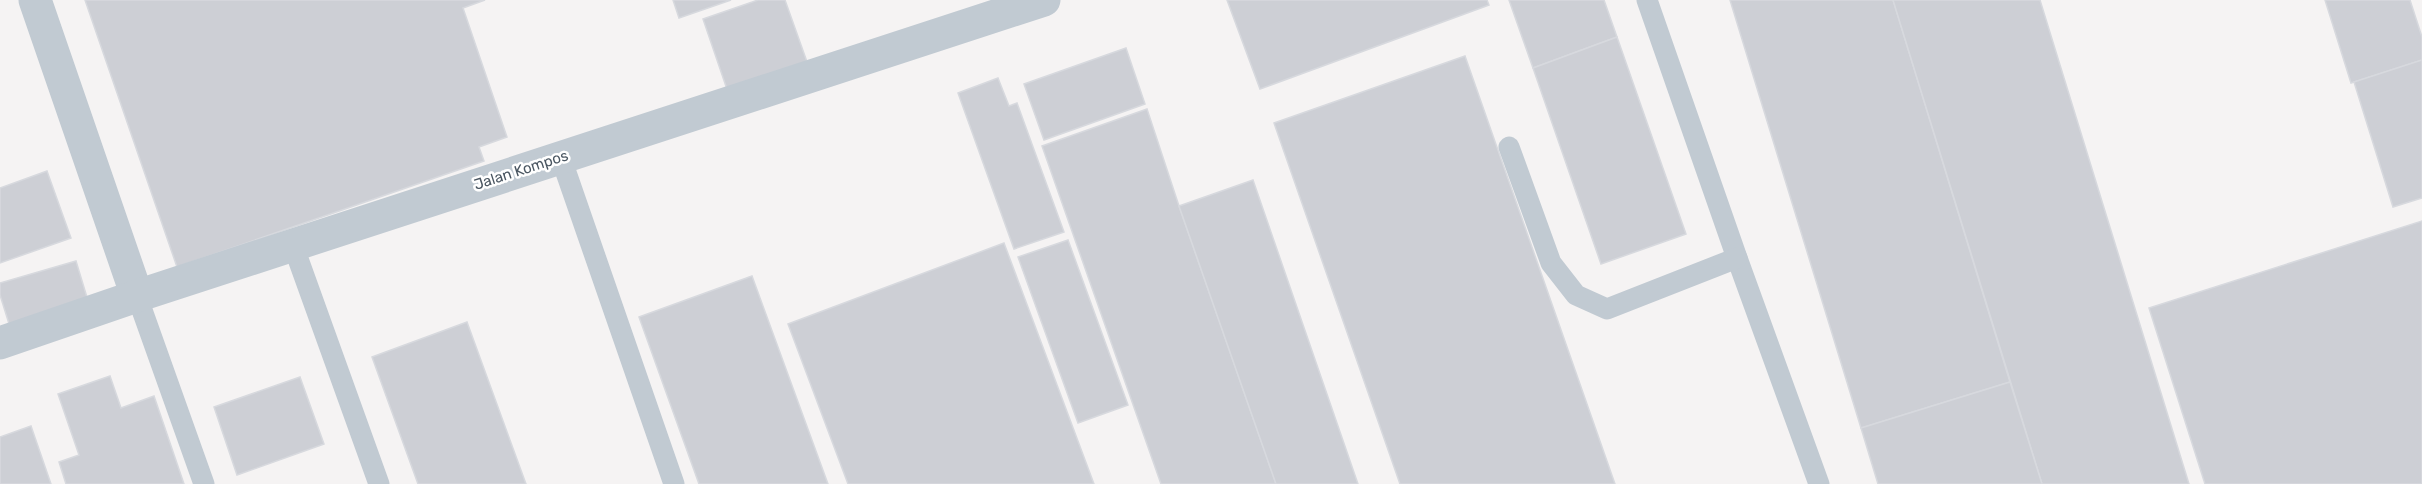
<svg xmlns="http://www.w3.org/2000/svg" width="2422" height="484" viewBox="0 0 2422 484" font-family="Rubik,sans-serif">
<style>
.building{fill:#cdcfd5;stroke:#d7d9de;stroke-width:1.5}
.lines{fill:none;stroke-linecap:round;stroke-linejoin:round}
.service{stroke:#c1cad2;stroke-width:21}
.minor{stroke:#c1cad2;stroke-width:33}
.labels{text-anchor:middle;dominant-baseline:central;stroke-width:5;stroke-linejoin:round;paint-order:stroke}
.street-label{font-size:15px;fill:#4a5661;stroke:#fff}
</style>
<rect width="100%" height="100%" fill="#f5f3f3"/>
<g class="building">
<path d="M85,0H485L463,8L507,137L479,147L484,161L177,267Z"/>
<path d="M673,0H731L679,18Z"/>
<path d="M758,0H785L811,73L731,101L703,19Z"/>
<path d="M1227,0H1487L1489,5L1260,89Z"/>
<path d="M1509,0H1604L1617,37L1533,68Z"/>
<path d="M1730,0H1893L2010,382L1861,428Z"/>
<path d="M1893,0H2040L2189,484H2042Z"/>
<path d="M2325,0H2410L2422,37V60L2351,83Z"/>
<path d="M1617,37L1686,234L1601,264L1533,68Z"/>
<path d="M1126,48L1145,104L1044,140L1024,84Z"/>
<path d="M1465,56L1615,484H1400L1274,123Z"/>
<path d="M2422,60V198L2393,207L2354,82Z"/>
<path d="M998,78L1009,106L1017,103L1064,232L1014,249L958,93Z"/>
<path d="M1147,109L1179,206L1276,484H1161L1042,146Z"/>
<path d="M47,171L71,238L0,263V188Z"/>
<path d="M1253,180L1358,484H1276L1179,206Z"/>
<path d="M2422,221V484H2205L2149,308Z"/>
<path d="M1068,240L1128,405L1078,423L1018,257Z"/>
<path d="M1004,243L1094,484H848L788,324Z"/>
<path d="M76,261L89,304L10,327L0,295V283Z"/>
<path d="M752,276L828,484H699L639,317Z"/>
<path d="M467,322L526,484H418L372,357Z"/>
<path d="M110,376L121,408L154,396L184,484H66L59,462L79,455L58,394Z"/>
<path d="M300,377L324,444L237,475L214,407Z"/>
<path d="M2010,382L2042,484H1878L1861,428Z"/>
<path d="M31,426L51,484H0V437Z"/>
</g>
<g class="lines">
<g class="service">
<path d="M1647,0L1737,258L1819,484"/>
<path d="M1509,147L1551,263L1576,295L1607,309L1737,258"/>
<path d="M561,158L674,484"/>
<path d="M293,245L379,484"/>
<path d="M137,296L204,484"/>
</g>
<g class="minor">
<path d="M35,0L137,296"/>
<path d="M0,343L137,296L1044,0"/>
</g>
</g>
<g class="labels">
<g class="street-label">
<text transform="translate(521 170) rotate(-18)">Jalan Kompos</text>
</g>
</g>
</svg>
